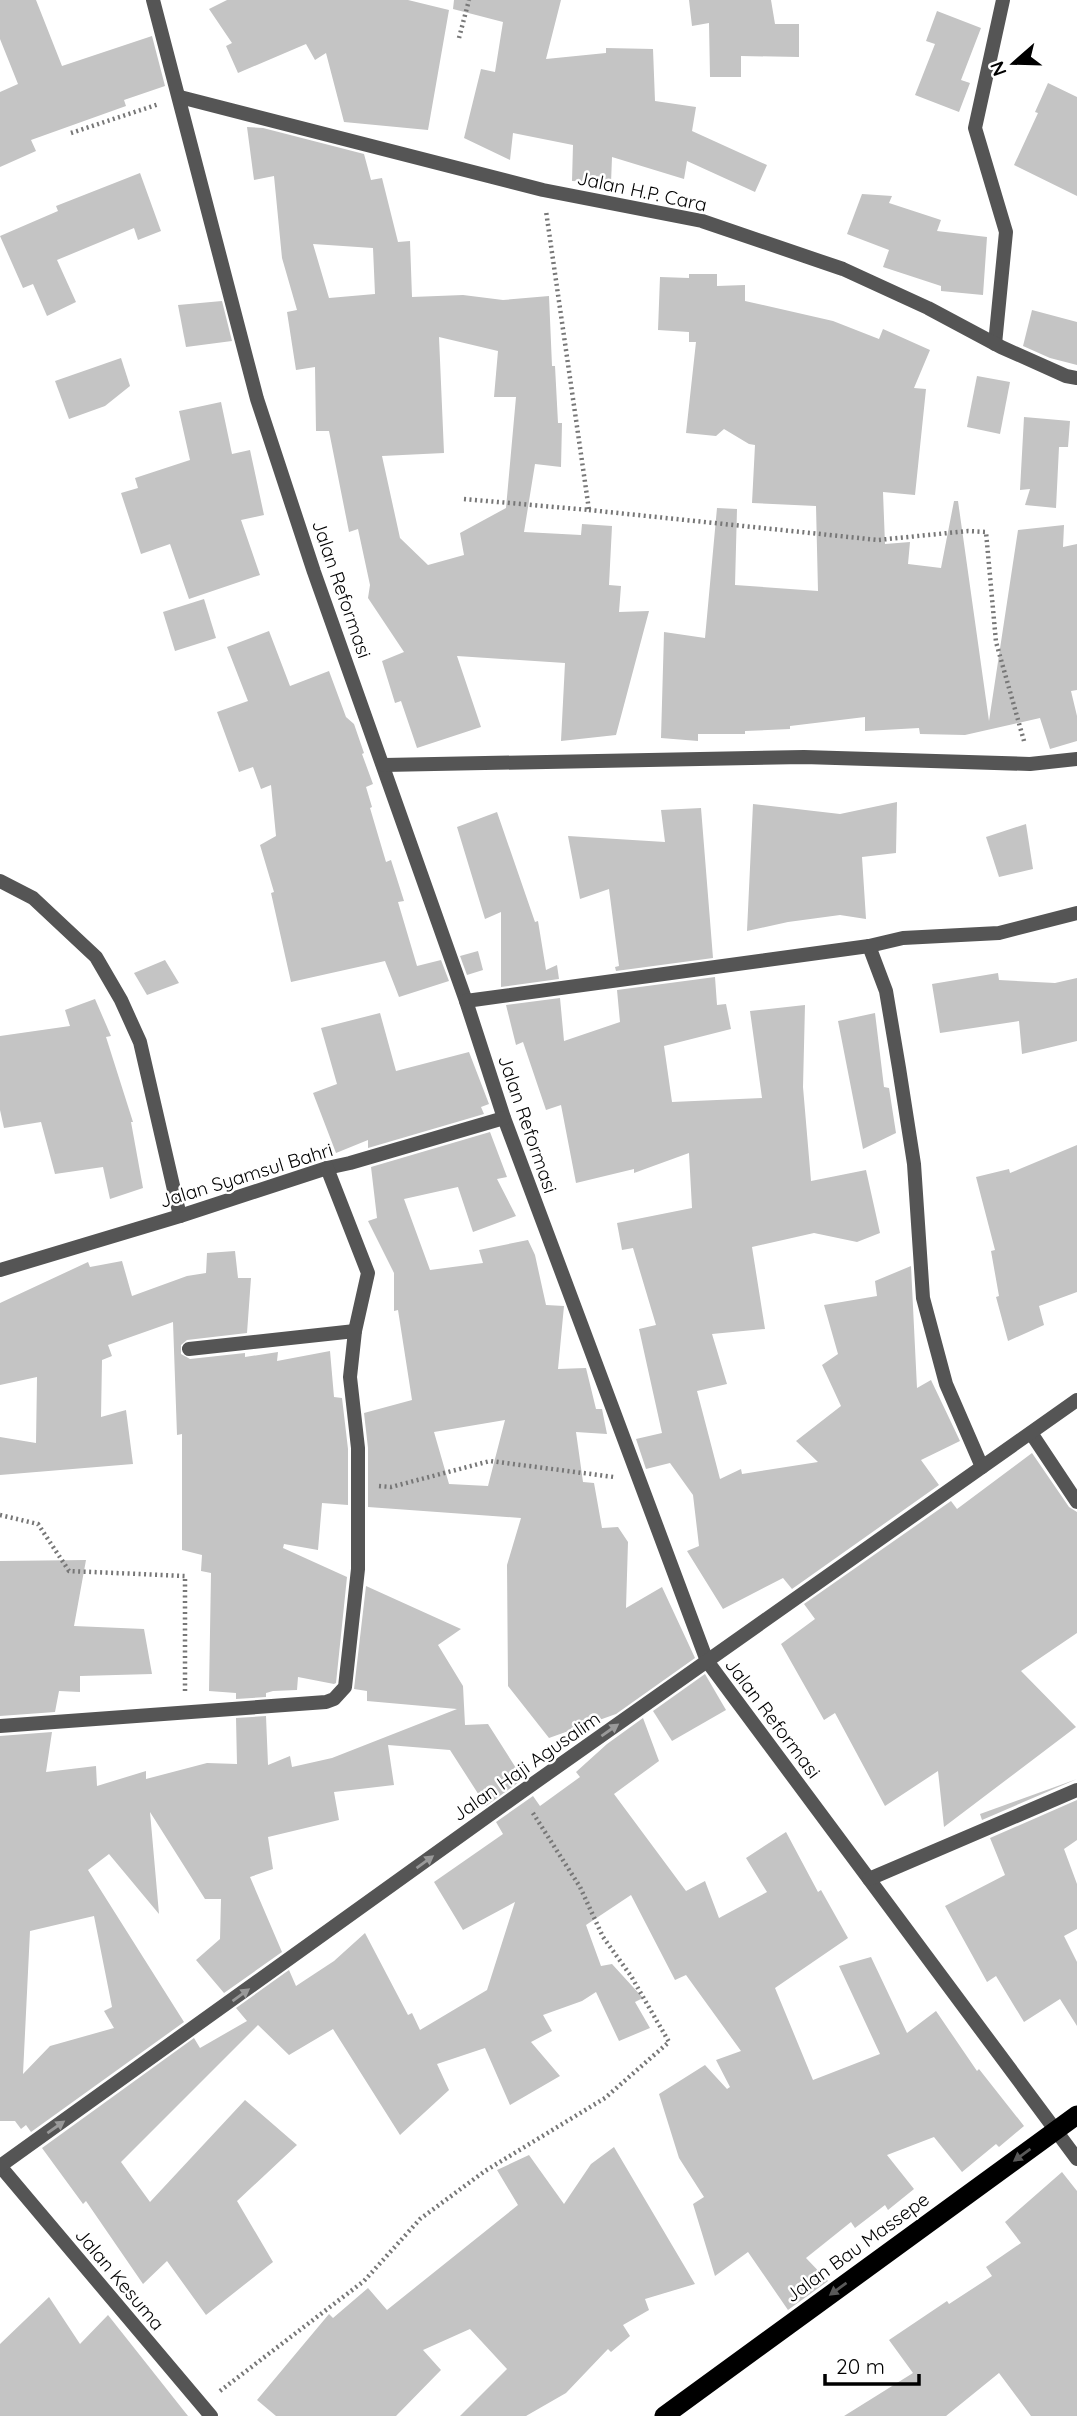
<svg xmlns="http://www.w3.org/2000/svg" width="1077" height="2416" viewBox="0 0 1077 2416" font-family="Quicksand,sans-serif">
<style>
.building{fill:#c4c4c4;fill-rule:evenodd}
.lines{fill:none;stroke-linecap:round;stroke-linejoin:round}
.path{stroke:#777;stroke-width:4.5;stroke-dasharray:2 3.5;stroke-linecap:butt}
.service{stroke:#555;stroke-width:14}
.minor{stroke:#555;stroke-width:14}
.tertiary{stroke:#555;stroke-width:14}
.trunk{stroke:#000;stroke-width:19}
.oneway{fill:#999}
.oneway2{fill:#595959}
.labels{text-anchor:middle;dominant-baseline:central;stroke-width:5;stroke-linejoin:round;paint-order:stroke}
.street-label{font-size:19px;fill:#000;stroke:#fff}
</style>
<rect width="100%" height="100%" fill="#fff"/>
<g class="building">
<path d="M0,0H36L62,66L152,36L165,86L124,100L126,106L31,140L36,151L0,167V92L18,84L0,39Z"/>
<path d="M227,0H408L449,10L428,130L344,122L326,53L315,60L306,44L238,73L226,46L232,43L209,9Z"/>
<path d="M454,0H561L546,59L606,53V48L653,49L655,101L696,107L692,131L767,165L755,192L687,161L684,179L612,157L611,183L572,181L573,145L513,133L510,160L464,138L481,69L495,72L503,22L453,9Z"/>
<path d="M689,0H771L775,24H799V57L741,56V77H710L709,23L692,26Z"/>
<path d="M937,11L981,28L961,80L970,83L959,112L915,95L935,44L926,41Z"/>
<path d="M1048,83L1077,97V196L1014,165L1038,113L1035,112Z"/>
<path d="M247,127L263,128L364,154L371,180L382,178L398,242L410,241L412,297L463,295L503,300L549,296L552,366H555L558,423H562L561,467L535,464L524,532L581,535L582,524L612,526L609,585L621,586L619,612L649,611L616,735L561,741L565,663L457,656L481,727L417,748L401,701L395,703L382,661L404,652L368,598L370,585L358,529L349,532L329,431H316L315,367L296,370L287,312L297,310L282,258L274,176L254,180ZM313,244L373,248L375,294L329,298ZM439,337L498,351L494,397H516L506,508L460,533L464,555L428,565L400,538L382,456L444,453Z"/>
<path d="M140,173L161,231L138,240L134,228L57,260L76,302L47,316L33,284L23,288L0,236L58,211L56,206Z"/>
<path d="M862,194L892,196L889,203L941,220L937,231L987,237L983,295L941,291V286L883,267L889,250L847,234Z"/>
<path d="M689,274H717V286L745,285V301L833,321L879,339L883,329L930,350L914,388L926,389L915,495L883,492L885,544L910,542L908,564L941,568L954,501H958L989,721L1018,530L1064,525L1063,547L1077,544V690L1071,691L1077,716V741L1050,749L1040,718L965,735L920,734L919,728L865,731V717L790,726V729L745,731V734H698V741L661,738L664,632L705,638L717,508L737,509L735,585L818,591L816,506L752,503L755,445L749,444L724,429L716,436L686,433L696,342H689V332L658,330L660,277L689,278Z"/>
<path d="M222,301L232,341L186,347L178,305Z"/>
<path d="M1032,310L1077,322V365L1050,358L1023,346Z"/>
<path d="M121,358L130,386L105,406L69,419L55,381Z"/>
<path d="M977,376L1010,382L1000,434L967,427Z"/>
<path d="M221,402L232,454L250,450L264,515L241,520L260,575L189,599L170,544L141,554L121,493L138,488L135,478L190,460L179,411Z"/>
<path d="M1024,417L1070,421L1068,447H1059L1056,508L1025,505L1030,489L1020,490Z"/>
<path d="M204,599L216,638L175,651L163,612Z"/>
<path d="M269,631L290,686L329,671L346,717L354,724L364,753L362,754L373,784L366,787L372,807L370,808L386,862L391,860L404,901L398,902L417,966L441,960L449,981L399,997L385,961L291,982L271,893L274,892L260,845L276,836L271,785L261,789L253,767L239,772L217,712L248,701L227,647Z"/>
<path d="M897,802L896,853L862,857L866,919L840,915L788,922L747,931L753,804L840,814Z"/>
<path d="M701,808L713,958L616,971L615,967L619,966L609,889L580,899L568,836L665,842L661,810Z"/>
<path d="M497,812L535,922L538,921L546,970L557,965L559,979L501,987V912L485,919L457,827Z"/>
<path d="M1026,824L1033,869L999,877L986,837Z"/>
<path d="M478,951L483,970L467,975L460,956Z"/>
<path d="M165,960L179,983L147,995L134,973Z"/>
<path d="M998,973L999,980L1055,983L1077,978V1041L1022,1054L1019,1021L940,1033L932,984Z"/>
<path d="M715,977L717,1005L726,1004L731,1029L664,1046L672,1102L762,1098L750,1011L805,1005L803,1087L811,1181L866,1170L880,1233L857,1242L814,1233L752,1247L765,1329L712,1334L727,1384L697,1391L720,1479L741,1469L742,1474L818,1462L796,1441L841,1406L822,1365L838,1354L824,1305L877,1296L875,1281L911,1266L917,1388L931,1380L960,1441L921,1460L939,1485L792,1589L783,1578L723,1609L687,1551L699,1546L693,1495L670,1463L646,1469L636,1439L662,1433L639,1329L656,1325L633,1248L622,1250L617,1223L692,1208L689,1153L634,1173V1169L576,1183L561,1105L546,1110L523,1042L516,1045L506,1005L560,998L564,1041L620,1022L617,990Z"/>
<path d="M95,999L111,1036L106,1037L133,1122H131L143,1188L110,1199L103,1167L55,1174L41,1122L4,1128L0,1110V1036L70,1026L65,1010Z"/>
<path d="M380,1013L396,1071L469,1052L489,1104L481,1107L484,1114L368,1148V1140L336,1153L313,1093L337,1084L321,1028Z"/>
<path d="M875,1013L884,1087L889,1088L896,1133L863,1149L838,1021Z"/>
<path d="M490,1132L507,1177L497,1179L516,1216L473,1232L458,1187L404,1199L430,1270L483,1263L479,1250L528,1240L535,1255L546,1305L564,1306L558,1369L586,1368L596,1409H602L607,1434L576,1432L583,1482L594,1483L602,1528L618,1527L628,1542L626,1608L662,1587L695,1658L616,1714L549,1738L508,1686L507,1565L521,1518L368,1507V1448L364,1413L412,1400L398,1310L394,1311V1273L368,1221L377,1218L371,1167ZM505,1420L488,1486L449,1484L434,1432Z"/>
<path d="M1077,1145V1292L1039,1306L1044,1325L1008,1341L996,1297L999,1296L991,1251L995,1250L976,1177L1009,1169L1010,1173Z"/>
<path d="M235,1251L238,1278H251L247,1333L187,1340L181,1345V1354L190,1359L245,1353V1357L278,1352L277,1361L330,1351L334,1397L342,1398L348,1449V1505L322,1503L318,1550L284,1544L283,1548L347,1577L336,1683L334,1684L298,1677L297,1690L273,1691L266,1693V1697L236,1699V1693L209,1691L211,1573L201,1571L202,1555L182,1550V1434L177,1435L173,1322L108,1345L112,1356L102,1360L101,1417L126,1410L133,1464L0,1475V1437L36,1443L37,1377L0,1385V1303L88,1262L90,1267L122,1261L132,1296L187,1276L206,1273L207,1253Z"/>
<path d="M1032,1453L1069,1507L1077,1512V1633L1021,1671L1076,1727L944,1827L938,1771L885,1806L835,1713L824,1720L781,1644L815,1619L804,1604L951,1501L957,1509Z"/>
<path d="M86,1560L74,1626L144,1629L152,1674L80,1676V1692L59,1691L55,1712L0,1716V1561Z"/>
<path d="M366,1586L461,1629L438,1645L463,1686L465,1725L488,1724L523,1779L486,1806L450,1750L388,1745L394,1785L334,1792L339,1820L268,1837L273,1869L250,1877L282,1952L224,1993L196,1960L220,1939L221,1899H205L150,1812L159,1914L109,1854L88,1870L184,2022L31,2132L26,2125L21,2129L15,2121H0V1736L52,1732L46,1772L96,1766L97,1786L146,1771V1779L207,1763L237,1764L236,1718L266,1716L268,1765L290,1756L292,1767L332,1758L457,1709L367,1701V1691L354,1689ZM94,1916L112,2007L104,2011L114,2028L50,2046L23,2074L30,1931Z"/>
<path d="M705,1674L726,1710L672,1741L653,1711Z"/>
<path d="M643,1718L659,1761L614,1794L686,1891L705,1881L719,1918L767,1892L746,1858L786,1832L818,1892L821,1890L848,1938L775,1988L813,2080L880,2054L839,1966L871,1957L907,2033L936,2011L977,2071L979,2069L1024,2126L999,2147L996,2144L962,2172L934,2137L887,2155L914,2189L888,2210L885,2205L855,2228L851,2222L806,2258L828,2281L788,2310L748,2252L715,2276L693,2204L704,2197L679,2158L659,2094L705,2065L727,2089L730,2087L716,2060L741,2051L686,1975L675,1980L631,1895L586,1925L601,1966L612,1964L643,1998L635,2002L650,2028L619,2041L596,1992L582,2001L543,2015L552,2031L531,2042L560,2076L510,2105L485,2048L437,2064L449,2090L400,2135L333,2029L289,2055L258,2025L121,2162L150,2202L245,2100L297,2145L237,2201L273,2262L206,2315L167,2261L143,2284L86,2201L83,2204L42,2148L194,2038L200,2048L247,2021L236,2008L289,1970L296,1986L334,1961L365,1933L408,2015L412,2013L420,2030L487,1990L515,1902L463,1930L434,1882L503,1834L496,1822L533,1796L540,1806L580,1777L576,1772L607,1744Z"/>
<path d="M1077,1779L982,1820L980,1814Z"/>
<path d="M1077,1800V1840L1064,1849L1077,1884V1929L1064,1936L1077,1962V2026L1060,1999L1024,2022L996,1976L987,1982L945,1906L1005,1875L990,1838Z"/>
<path d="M614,2147L695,2284L645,2299L649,2310L623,2325L630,2336L611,2352L608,2349L566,2393L526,2416H460L507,2369L470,2329L423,2350L441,2370L396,2416H276L257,2400L329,2314L333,2318L368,2288L387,2310L518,2205L497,2170L529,2155L564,2204L591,2164Z"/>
<path d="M1062,2172L1077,2191V2416H1031L999,2373L946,2416H844L913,2373L889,2340L947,2301L949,2304L992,2276L986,2267L1021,2243L1005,2222Z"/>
<path d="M49,2297L80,2344L108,2315L188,2416H0V2344Z"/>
</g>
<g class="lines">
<g class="path">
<path d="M459,38L469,0"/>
<path d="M71,133L159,104"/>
<path d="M464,499L589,510L546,211"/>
<path d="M589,510L878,540L968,531L986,532L996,642L1024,741"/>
<path d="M379,1486L391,1487L490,1461L614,1477"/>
<path d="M0,1515L38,1524L69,1571L185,1576V1692"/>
<path d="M220,2391L364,2281L420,2219L485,2171L605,2098L669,2042L631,1976L603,1937L580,1887L531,1810"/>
</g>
<path class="service" d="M995,344L1006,232L975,128L1003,0"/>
<g class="minor">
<path d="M153,0L257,399L314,572L466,1001L504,1118L707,1661L1077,2159"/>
<path d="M180,97L543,190L702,221L843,269L928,308L1001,347L1066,376L1077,378"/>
<path d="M384,765L804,757L1030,764L1077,759"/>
<path d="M0,881L33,898L96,957L121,1000L140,1042L180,1216"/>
<path d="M869,946L886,991L899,1068L914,1164L923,1298L946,1384L982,1467"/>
<path d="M466,1001L869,946L903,938L999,933L1077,913"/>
<path d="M0,1270L180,1216L327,1168L350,1163L504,1118"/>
<path d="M189,1349L355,1331"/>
<path d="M1031,1433L1077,1502"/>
<path d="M0,1726L326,1702L334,1699L345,1687L358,1569V1448L350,1377L355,1331L368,1273L327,1168"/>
<path d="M869,1879L1077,1790"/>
<path d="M0,2166L211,2416"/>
</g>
<path class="tertiary" d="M0,2166L520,1793L1077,1400"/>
<path class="trunk" d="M664,2416L1077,2115"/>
</g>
<defs><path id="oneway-solid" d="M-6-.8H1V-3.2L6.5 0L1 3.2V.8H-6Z" transform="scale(1.75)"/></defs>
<g class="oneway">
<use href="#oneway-solid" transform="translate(610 1730) rotate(-35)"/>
<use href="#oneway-solid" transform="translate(425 1862) rotate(-36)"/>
<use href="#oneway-solid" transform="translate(241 1995) rotate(-36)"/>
<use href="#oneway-solid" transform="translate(56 2127) rotate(-35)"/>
</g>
<g class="oneway2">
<use href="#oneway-solid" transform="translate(1022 2155) rotate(144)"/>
<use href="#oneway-solid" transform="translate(838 2289) rotate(144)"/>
</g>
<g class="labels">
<g class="street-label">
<text transform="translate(642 191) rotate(12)">Jalan H.P. Cara</text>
<text transform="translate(342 589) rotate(71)">Jalan Reformasi</text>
<text transform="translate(528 1124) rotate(71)">Jalan Reformasi</text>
<text transform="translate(246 1175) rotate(-17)">Jalan Syamsul Bahri</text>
<text transform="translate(773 1718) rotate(53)">Jalan Reformasi</text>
<text transform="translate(526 1766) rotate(-35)">Jalan Haji Agusalim</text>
<text transform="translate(857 2247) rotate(-36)">Jalan Bau Massepe</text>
<text transform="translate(120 2279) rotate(50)">Jalan Kesuma</text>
</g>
</g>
<g transform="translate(1014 63) rotate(250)" stroke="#ffffff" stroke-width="5" paint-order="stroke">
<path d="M0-5L12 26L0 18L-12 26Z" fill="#000000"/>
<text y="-10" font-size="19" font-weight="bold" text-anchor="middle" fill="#000000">N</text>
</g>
<path d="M825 2374v10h94v-10" fill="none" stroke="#000000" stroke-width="3.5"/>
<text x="836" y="2374" font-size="21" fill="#000000" stroke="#ffffff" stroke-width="5" paint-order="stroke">20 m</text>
</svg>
